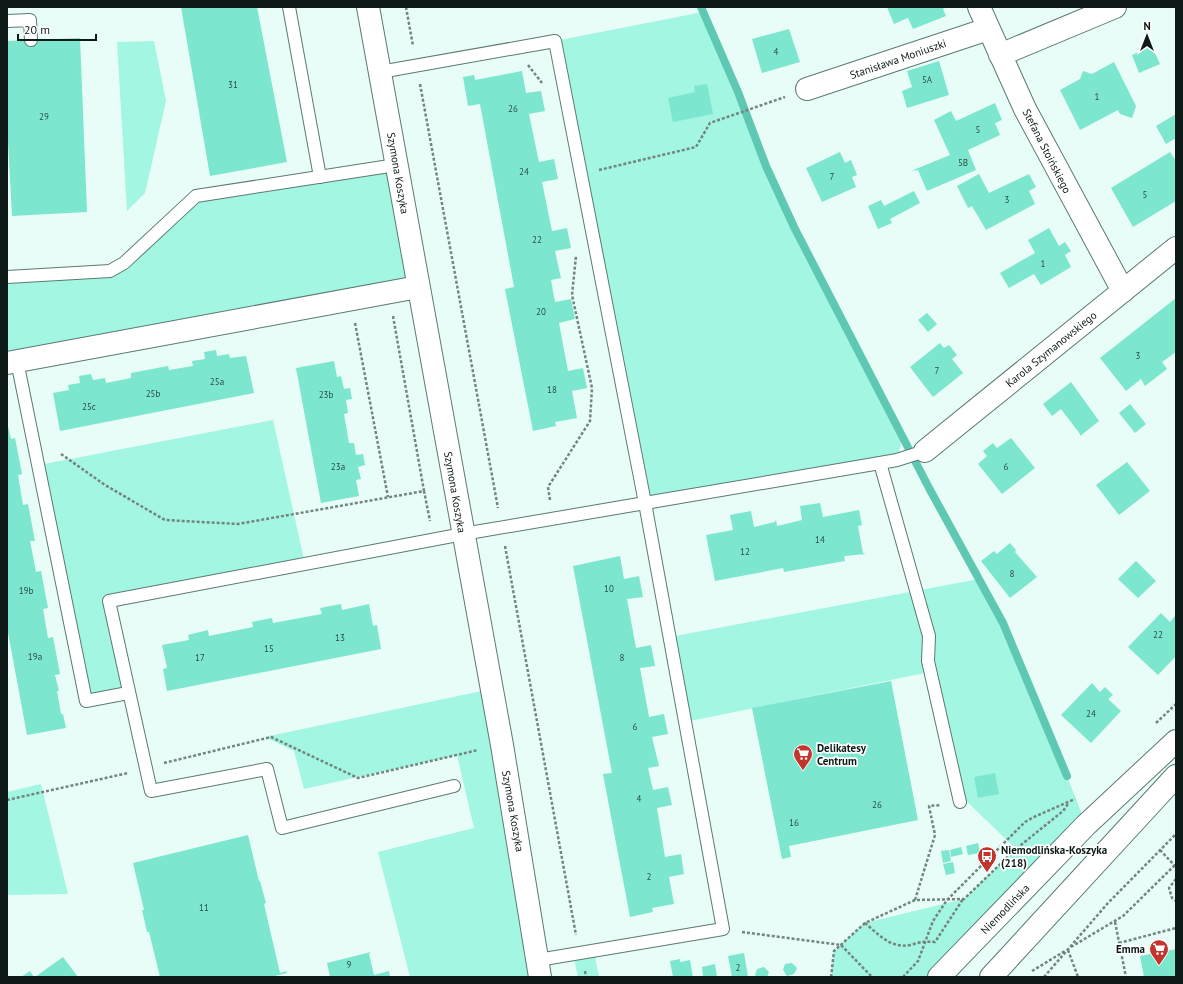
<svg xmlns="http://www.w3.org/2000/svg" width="1183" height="984" viewBox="0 0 1183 984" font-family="'PT Sans',sans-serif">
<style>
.green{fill:#a2f6e2}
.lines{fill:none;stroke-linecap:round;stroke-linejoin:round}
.stream{stroke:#5ec8b2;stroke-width:8}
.building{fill:#7de6ce}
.lane-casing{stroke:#5a7a72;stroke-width:14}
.street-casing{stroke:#5a7a72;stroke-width:24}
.secondary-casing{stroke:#5a7a72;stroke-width:24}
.path{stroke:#748580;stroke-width:2.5;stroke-dasharray:3 2;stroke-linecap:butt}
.lane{stroke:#fff;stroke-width:12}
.street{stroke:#fff;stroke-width:22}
.secondary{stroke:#fff;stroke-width:22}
.labels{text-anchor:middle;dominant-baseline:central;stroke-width:3.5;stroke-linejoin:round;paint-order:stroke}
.number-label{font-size:9px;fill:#294d45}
.street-label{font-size:11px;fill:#0d1a17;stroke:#fff}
.poi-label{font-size:11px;font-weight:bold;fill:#0d1a17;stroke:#fff;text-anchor:start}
</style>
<rect width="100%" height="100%" fill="#e8fdf7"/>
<g class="green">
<path d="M703,12L738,92L766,166L794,227L903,436L897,460L645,503L555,41Z"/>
<path d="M154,41L166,101L145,193L127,211L117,42Z"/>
<path d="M396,165L418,287L7,363V277L110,271L196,196Z"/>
<path d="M273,420L305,564L109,601L128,693L86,701L39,465Z"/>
<path d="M979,579C1022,658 1054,742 1086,825L939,977H831L834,951L865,923L964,899L1016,849L958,793L930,672L685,722L670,637Z"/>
<path d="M491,689L540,977H410L378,852L474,828L457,755L304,789L294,751L265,737Z"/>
<path d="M41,784L68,894L7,895V792Z"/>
<path d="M594,951L599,977H578L573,954Z"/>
</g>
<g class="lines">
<path class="stream" d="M701,7L738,92L766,166L794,227L929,488L1003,623L1067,776"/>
</g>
<g class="building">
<path d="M181,7H257L287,162L210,176Z"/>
<path d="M887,7H947L943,9L946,16L913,29L908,18L894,24Z"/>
<path d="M789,29L800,62L762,73L752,39Z"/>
<path d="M80,38L87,212L12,216L7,124V41Z"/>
<path d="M1152,46L1160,64L1139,73L1132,55Z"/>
<path d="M939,61L949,95L907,108L902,91L912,87L907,71Z"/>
<path d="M1114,62L1136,106L1132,118L1120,114L1118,110L1080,130L1060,90L1080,79L1083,71L1092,74Z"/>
<path d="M522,71L526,93L541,91L545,111L529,114L539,162L554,159L558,179L542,182L552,231L567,228L571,248L555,251L561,278L551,280L555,302L571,299L575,319L559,323L568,371L583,368L587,388L572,391L577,418L555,422L556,426L533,431L505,289L514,287L480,104L468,106L463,77L474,75L475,80Z"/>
<path d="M707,84L713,114L673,122L668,98L695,92L694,86Z"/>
<path d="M995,103L1002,120L995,123L1000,135L968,150L976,170L927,191L918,170L911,171L950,155L934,120L951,111L956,121Z"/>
<path d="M1176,114V138L1166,144L1156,126Z"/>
<path d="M840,152L845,163L851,160L857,175L852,177L856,187L822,202L806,168Z"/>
<path d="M1170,152L1176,161V201L1133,227L1111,188Z"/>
<path d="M979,174L989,193L1029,174L1036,187L1029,191L1035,204L986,230L972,206L968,208L957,186Z"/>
<path d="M914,191L920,203L890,219L892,223L878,229L868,206L881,200L884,206Z"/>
<path d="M1049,228L1059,246L1065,242L1071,251L1065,255L1071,267L1041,285L1034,274L1009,288L1000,273L1035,253L1028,240Z"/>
<path d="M1176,298V352L1162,362L1167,369L1145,386L1141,379L1126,391L1100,358Z"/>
<path d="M927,313L937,324L928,332L918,320Z"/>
<path d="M940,343L944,348L949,345L957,355L952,359L963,373L933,397L910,367Z"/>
<path d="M216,350L217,356L229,354L230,358L246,356L254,393L60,431L53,393L69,390L68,385L80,383L79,376L91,374L93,380L105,378L106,383L131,378V373L168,366L169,370L193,366L192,361L205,359L204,352Z"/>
<path d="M334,361L337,377L341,376L344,389L350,388L352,399L346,400L348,413L344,414L349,443H354L356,455L363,454L365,465L358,467L361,479L356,480L359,496L321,503L296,368Z"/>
<path d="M1071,382L1099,421L1080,436V434L1061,409L1052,416L1043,404Z"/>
<path d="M1130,404L1146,424L1135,433L1119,413Z"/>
<path d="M7,422L11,439L15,438L22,474L18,475L23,505L28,504L35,541H30L36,572L41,571L48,608L43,609L48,638L53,637L60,674L55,675L59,691H57L61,714H63L66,728L27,735L7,627Z"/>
<path d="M1011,438L1035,468L1002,494L978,464L987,456L983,451L993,443L997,448Z"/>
<path d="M1127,462L1150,491L1119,515L1096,485Z"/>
<path d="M820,503L823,517L859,510L862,525L858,526L863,553L866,554L844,556L845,561L784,572L783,568L715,581L706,535L733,530L730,515L751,511L754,527L775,522L776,519L777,526L802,520L800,506Z"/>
<path d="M1010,543L1016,550L1015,552L1037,577L1010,598L981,561L994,551L997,554Z"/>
<path d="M620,556L624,579L639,576L643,597L627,599L636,648L651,645L655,666L640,668L649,717L664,714L668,734L652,737L659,766L648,768L653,790L668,787L672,805L657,808L665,857L681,854L684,874L669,877L674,904L652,908L653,912L630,917L603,774L612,773L573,566Z"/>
<path d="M1136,561L1156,581L1138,598L1118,579Z"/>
<path d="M341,604L342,610L369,604L373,626L377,625L381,649L167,691L163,669L167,668L162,645L189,640L188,635L208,630L209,636L253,627L252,622L272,618L273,623L322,614L320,608Z"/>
<path d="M1161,613L1170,622L1175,616L1176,618V656L1158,675L1128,647Z"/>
<path d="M891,681L918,820L789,846L791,857L782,859L752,708Z"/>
<path d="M1092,683L1100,692L1105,687L1113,695L1108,699L1121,711L1091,743L1061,715Z"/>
<path d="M995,773L999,794L978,798L974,777Z"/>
<path d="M248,835L259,881H260L266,903L264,904L280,973L286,971L287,973L271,977H160L149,932H147L142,910H144L133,863Z"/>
<path d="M978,843L980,853L968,855L966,846Z"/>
<path d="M961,847L963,854L951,857L950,850Z"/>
<path d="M949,850L951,861L943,863L941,851Z"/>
<path d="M953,862L955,873L946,875L943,864Z"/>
<path d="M1176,949V977H1144L1140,956Z"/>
<path d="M371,952L369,954L374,975L389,971L390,977H330L327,963Z"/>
<path d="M744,953L748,977H732L728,956Z"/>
<path d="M63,957L78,977H35Z"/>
<path d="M680,959V962L690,960L693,977H673L670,961Z"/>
<path d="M792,963L797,968L794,974L787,976L783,970L785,964Z"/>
<path d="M715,964L717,977H703L702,967Z"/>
<path d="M764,967L769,972L767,977H757L755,975L757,969Z"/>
<path d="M30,971L34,977H21Z"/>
</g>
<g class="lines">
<g class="lane-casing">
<g id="lane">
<path d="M289,7L320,177"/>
<path d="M7,21L30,20L31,40"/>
<path d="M380,72L555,41L645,503L463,534L109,601L151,791L267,769L282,828L454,786"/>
<path d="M7,277L110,271L124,263L196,196L396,165"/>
<path d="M17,361L86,701L128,693"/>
<path d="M880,463L929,636L928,661L960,802"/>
<path d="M538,960L723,929L645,503L880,463L897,460L925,451"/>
</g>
</g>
<g class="street-casing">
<g id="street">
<path d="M368,7L502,745L540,977"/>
<path d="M979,7L1025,109L1123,291"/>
<path d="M1000,55L1115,7"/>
<path d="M807,89L988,29"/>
<path d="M7,363L418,287"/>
<path d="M925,451L1176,248"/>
</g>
</g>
<g class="secondary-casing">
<g id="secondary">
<path d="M939,977L1086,825L1176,741"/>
<path d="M991,977L1176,776"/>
</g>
</g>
<g class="path">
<path d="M406,7L413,46"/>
<path d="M528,65L542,83"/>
<path d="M420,84L498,508"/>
<path d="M599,170L696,147L710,123L785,97"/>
<path d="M393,316L424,491"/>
<path d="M355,323L388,497"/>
<path d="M61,454L105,485L165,520L238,524L424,491L430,521"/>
<path d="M550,500L548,487L590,421L592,388L572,295L576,256"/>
<path d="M505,546L576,935"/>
<path d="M1156,723L1176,704"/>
<path d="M164,763L271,737L358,778L478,750"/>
<path d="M7,800L128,773"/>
<path d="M1160,850L1176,867"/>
<path d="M1176,879L1169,888L1172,898L1176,901"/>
<path d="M915,900L935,835L929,806L941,805"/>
<path d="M1115,922L1126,977"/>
<path d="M865,923C878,934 891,949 910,945C922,942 922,941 935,942L963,899"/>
<path d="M742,932L841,945L872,977"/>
<path d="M1119,943L1176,928"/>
<path d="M1071,947L1123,916L1176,864"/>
<path d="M1068,950L1078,977"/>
<path d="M585,971L586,977"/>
<path d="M1032,971L1065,951"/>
<path d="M831,977L834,951L865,923L915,900L964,899L1016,849L1063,811L1068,804"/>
<path d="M903,977L918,961L933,921L947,900L1025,822L1034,817L1075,799"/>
<path d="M1044,977L1108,903L1176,834"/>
</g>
<use href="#lane" class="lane"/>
<use href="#street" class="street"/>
<use href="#secondary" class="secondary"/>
</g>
<defs>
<g id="supermarket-pin" transform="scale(1)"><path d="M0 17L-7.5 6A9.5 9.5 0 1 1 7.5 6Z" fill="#c2342e" stroke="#fff"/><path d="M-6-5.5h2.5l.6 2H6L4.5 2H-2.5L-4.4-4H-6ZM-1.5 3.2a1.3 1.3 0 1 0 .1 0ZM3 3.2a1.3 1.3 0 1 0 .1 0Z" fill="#fff"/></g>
<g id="bus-pin" transform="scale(1)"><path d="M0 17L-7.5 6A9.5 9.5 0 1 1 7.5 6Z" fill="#c2342e" stroke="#fff"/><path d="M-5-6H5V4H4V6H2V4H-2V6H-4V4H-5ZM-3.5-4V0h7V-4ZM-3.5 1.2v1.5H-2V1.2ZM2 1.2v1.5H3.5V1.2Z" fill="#fff"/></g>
</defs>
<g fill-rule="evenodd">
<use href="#supermarket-pin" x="803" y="754"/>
<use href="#bus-pin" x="987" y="856"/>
<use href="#supermarket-pin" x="1159" y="949"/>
</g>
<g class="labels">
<g class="number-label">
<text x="776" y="51">4</text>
<text x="927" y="79">5A</text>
<text x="233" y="84">31</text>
<text x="1097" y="96">1</text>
<text x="513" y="108">26</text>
<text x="44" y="116">29</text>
<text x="978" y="129">5</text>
<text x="963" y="162">5B</text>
<text x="524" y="171">24</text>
<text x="832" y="176">7</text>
<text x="1145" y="194">5</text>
<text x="1007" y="199">3</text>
<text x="537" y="239">22</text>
<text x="1043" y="263">1</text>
<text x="541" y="311">20</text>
<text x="1138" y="355">3</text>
<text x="937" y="370">7</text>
<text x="217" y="381">25a</text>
<text x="552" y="389">18</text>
<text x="153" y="393">25b</text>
<text x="326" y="394">23b</text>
<text x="89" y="406">25c</text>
<text x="338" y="466">23a</text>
<text x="1006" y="466">6</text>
<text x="820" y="539">14</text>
<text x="745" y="551">12</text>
<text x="1012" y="573">8</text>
<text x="609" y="588">10</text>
<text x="26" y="590">19b</text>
<text x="1158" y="634">22</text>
<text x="340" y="637">13</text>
<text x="269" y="648">15</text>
<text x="35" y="656">19a</text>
<text x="200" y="657">17</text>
<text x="622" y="657">8</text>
<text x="1091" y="713">24</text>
<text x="635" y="726">6</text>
<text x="639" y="798">4</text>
<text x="877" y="804">26</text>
<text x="794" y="822">16</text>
<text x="649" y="876">2</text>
<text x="204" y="907">11</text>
<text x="349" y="964">9</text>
<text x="738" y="967">2</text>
</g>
<g class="street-label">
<text transform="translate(898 59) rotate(-19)">Stanisława Moniuszki</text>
<text transform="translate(1047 151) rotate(63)">Stefana Stoińskiego</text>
<text transform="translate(398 173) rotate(80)">Szymona Koszyka</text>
<text transform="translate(1051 349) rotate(-39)">Karola Szymanowskiego</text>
<text transform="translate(455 492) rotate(80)">Szymona Koszyka</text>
<text transform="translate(513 811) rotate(80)">Szymona Koszyka</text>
<text transform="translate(1005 909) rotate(-46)">Niemodlińska</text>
</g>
<g class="poi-label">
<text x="817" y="748">Delikatesy<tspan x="817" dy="13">Centrum</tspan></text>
<text x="1001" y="850">Niemodlińska-Koszyka<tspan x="1001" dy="13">(218)</tspan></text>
<text x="1145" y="949" text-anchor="end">Emma</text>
</g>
</g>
<rect width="1183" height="984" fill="none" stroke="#0d1a17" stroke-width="16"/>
<g transform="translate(1147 36)" stroke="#ffffff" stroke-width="3" paint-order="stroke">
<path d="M0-3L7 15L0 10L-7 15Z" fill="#0d1a17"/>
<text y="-6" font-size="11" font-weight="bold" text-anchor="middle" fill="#0d1a17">N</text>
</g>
<path d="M18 34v6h78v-6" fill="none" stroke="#0d1a17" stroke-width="2"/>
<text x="24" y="34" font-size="12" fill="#0d1a17" stroke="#ffffff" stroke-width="3" paint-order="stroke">20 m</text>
</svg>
